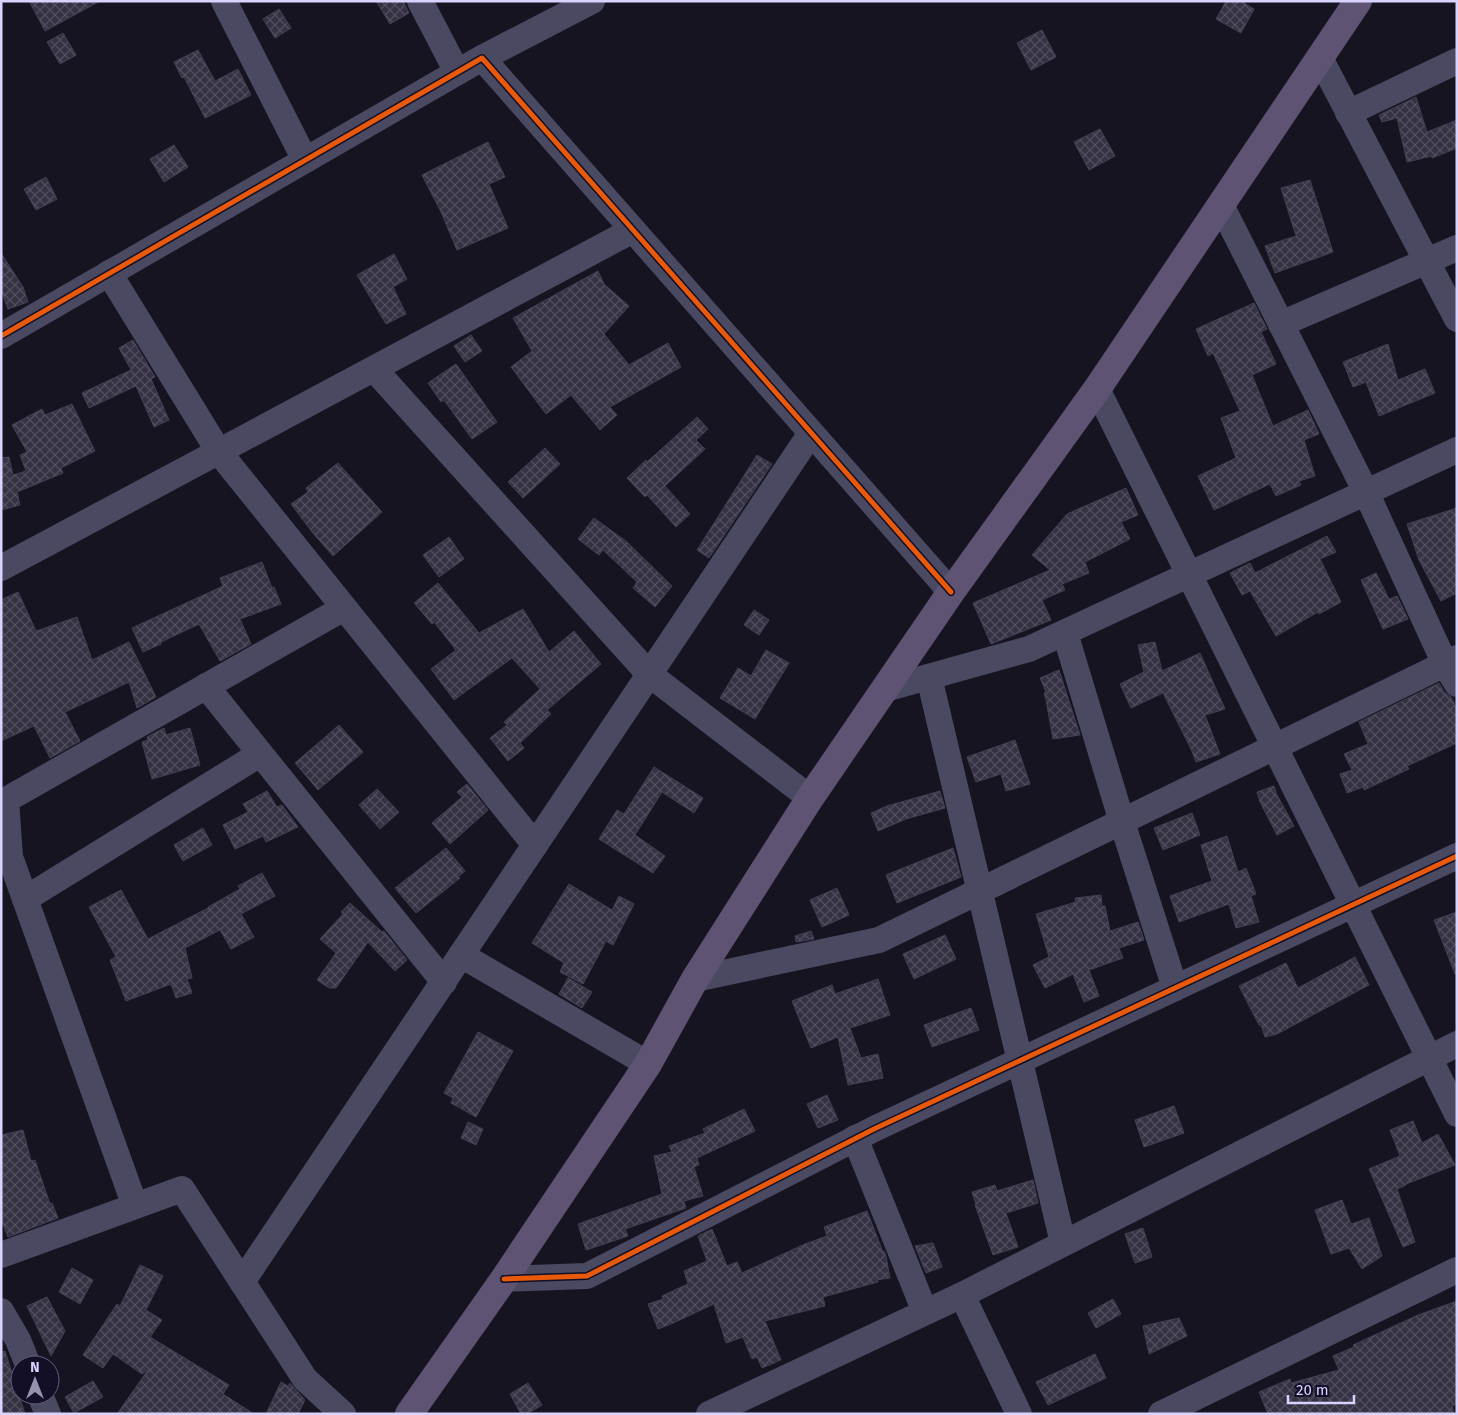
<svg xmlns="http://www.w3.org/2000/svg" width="1458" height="1415" viewBox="0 0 1458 1415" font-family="'Fira Sans',sans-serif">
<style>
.building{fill:url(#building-cross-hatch);stroke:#433f54}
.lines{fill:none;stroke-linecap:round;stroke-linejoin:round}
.minor{stroke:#4a4962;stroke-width:26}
.primary{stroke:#5e5373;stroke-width:28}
.cycleway-casing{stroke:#130f26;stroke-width:8}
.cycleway{stroke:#e8590c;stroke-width:5}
</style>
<defs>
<pattern id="building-cross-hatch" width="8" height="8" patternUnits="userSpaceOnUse" patternTransform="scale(1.25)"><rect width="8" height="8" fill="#343243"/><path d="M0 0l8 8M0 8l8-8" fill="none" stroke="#514f5f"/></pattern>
</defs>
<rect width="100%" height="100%" fill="#161421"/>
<g class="building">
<path d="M29,1H100L45,31Z"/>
<path d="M376,1H403L409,13L390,24Z"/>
<path d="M1226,1H1241L1254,9L1241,33L1216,19Z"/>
<path d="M279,9L291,28L275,38L263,19Z"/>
<path d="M1042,30L1056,57L1031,70L1017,43Z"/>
<path d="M63,33L76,55L60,64L47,42Z"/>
<path d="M198,50L215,81L238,69L251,95L205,118L184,77L182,78L174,62Z"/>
<path d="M1416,97L1427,132L1457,120V148L1432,158V156L1407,162L1397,118L1382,122L1379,115Z"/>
<path d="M1100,129L1115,156L1089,170L1074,142Z"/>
<path d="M488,142L505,177L489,184L508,228L457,250L441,212L422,175Z"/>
<path d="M174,145L188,167L164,182L150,159Z"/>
<path d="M46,177L57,199L36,210L24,189Z"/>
<path d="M1310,180L1333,252L1275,273L1265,246L1296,236L1281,188Z"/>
<path d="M1,253L23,287L28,302L8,309L1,290Z"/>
<path d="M394,254L407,279L393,287L406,314L386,324L357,275Z"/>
<path d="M598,271L604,284L629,306L604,334L629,365L668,343L681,367L610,407L617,415L600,430L571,395L546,414L511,367L532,351L513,318Z"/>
<path d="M1254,303L1267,329L1261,332L1276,364L1252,375L1273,426L1308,410L1319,434L1304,440L1315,476L1299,481L1301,485L1276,496L1270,484L1214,510L1198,476L1236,458L1221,418L1240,411L1213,353L1208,356L1196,329Z"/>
<path d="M471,335L482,351L465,362L454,346Z"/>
<path d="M133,340L155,377L151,379L169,420L154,427L136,386L89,408L82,393L131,370L119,348Z"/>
<path d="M1388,344L1398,380L1425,369L1435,393L1379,416L1366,382L1353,387L1343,362Z"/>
<path d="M456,364L497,422L472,439L444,400L441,402L428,383Z"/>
<path d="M72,404L95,451L61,468L63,473L17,492L20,505L1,510V458L9,457L13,475L26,471L20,455L27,452L12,425L42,409L45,415Z"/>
<path d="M697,417L708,429L696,440L705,449L665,486L690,514L676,527L647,495L645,497L627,478L646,460L647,462Z"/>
<path d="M545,448L560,464L523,498L508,482Z"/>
<path d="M757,455L772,464L709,558L697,550Z"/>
<path d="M338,463L382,512L333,556L312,532L291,504L308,492L306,488Z"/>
<path d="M1126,488L1138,515L1121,522L1130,539L1085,562L1089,573L1062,584L1065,590L1042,600L1051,620L991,644L973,603L1050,570L1032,555L1067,514Z"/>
<path d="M1457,508V593L1441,601L1419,560L1407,524Z"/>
<path d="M594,518L627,542L672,586L655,607L633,588L637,582L603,550L599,555L578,539Z"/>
<path d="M1327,536L1336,552L1320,559L1341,602L1319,614L1318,612L1276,636L1250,591L1242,595L1230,573L1250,563L1255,573Z"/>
<path d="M449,537L464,559L439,577L423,555Z"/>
<path d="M262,562L272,588L274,587L281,604L240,619L251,644L220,661L199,624L161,642V644L143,652L132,628L223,586L220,578Z"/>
<path d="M1376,573L1389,599L1397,596L1408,619L1383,629L1361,580Z"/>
<path d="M438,583L479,633L523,609L549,652L574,631L601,664L547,710L551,714L520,743L524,748L508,761L490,738L507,725L504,722L540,689L512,658L454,700L431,669L456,650L434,622L432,624L414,603Z"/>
<path d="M18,592L36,631L77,617L92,660L129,642L156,697L137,708L129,682L65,712L80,741L50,758L34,726L1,741V600Z"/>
<path d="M754,610L769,620L759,635L744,625Z"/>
<path d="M1155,642L1162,671L1200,653L1225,709L1205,715L1220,754L1196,762L1191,749L1163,693L1131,708L1120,684L1144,672L1138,645Z"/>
<path d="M766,650L789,663L755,719L720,698L738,668L751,676Z"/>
<path d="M1059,670L1080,735L1053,739L1046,700L1044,693L1046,692L1040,678Z"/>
<path d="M1439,683L1444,692L1451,697L1457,709V743L1407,766L1409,769L1364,790L1363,787L1347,793L1340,774L1352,770L1344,754L1368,744L1359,722Z"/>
<path d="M339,725L363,752L318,790L295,763Z"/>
<path d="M164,728L166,735L190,728L200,765L152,779L142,742L148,740L147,737Z"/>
<path d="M1015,740L1030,784L1006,791L1001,774L976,782L967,757Z"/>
<path d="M654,767L703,798L694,813L662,792L635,835L665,856L653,873L599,839L617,810L624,814Z"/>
<path d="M467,784L488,810L450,844L432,823L462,797L457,792Z"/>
<path d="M1274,786L1277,795L1294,826L1277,835L1260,802L1257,792Z"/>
<path d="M377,789L399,812L380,829L359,805Z"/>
<path d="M267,791L277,807L282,805L298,827L266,842L263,836L235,849L223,825L248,812L243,804Z"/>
<path d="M940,791L945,808L906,819L878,831L871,813L887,806Z"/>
<path d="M1192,813L1200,835L1163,850L1154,828Z"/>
<path d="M203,828L212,845L183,861L174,845Z"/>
<path d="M1227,836L1238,872L1246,868L1256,894L1251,896L1259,922L1236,928L1229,904L1179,922L1170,896L1212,881L1201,845Z"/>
<path d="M446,848L465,871L458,877L460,878L416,913L395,888Z"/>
<path d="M953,848L961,877L897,903L886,875Z"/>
<path d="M262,873L275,896L241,914L254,937L231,949L220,930L185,948L192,978L187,979L192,993L176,998L171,984L126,1001L110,960L116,957L89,907L121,890L148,939L208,908V907L240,889L238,886Z"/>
<path d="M569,884L612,910L619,896L634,904L613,945L606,941L583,984L560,972L564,963L532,943Z"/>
<path d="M837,888L849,915L822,927L810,900Z"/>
<path d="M1101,895L1102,906H1105L1110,931L1138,922L1144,940L1119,948L1123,958L1089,970L1099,996L1084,1002L1073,974L1045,988L1033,965L1049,957L1036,914L1076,902L1075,898Z"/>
<path d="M350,903L382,932L384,931L407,960L395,971L368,942L336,988H329L317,980L336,953L320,939L343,914L341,912Z"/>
<path d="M1457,912V974H1455L1434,920Z"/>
<path d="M811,931L814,939L796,942L795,936Z"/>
<path d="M945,935L956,959L914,979L903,954Z"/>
<path d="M1355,957L1369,985L1277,1034L1265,1037L1261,1025H1259L1239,986L1286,963L1298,988Z"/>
<path d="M568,978L592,992L582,1008L559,994Z"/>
<path d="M878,979L890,1015L850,1028L861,1058L878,1054L883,1078L848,1085L838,1037L811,1048L792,1001L832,985L835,994Z"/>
<path d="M971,1008L979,1030L932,1047L924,1025Z"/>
<path d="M478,1032L513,1051L476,1117L451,1103L453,1098L444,1093Z"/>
<path d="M827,1095L838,1120L818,1128L807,1104Z"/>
<path d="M1174,1106L1184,1133L1144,1147L1135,1120Z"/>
<path d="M744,1109L755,1131L697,1158L699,1165L694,1167L703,1196L684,1201L686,1208L625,1229L628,1236L586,1250L578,1224L662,1194L654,1156L672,1152L669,1146L705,1133L703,1129Z"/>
<path d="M1413,1121L1422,1143L1438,1134L1455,1165L1406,1184V1185L1397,1189L1415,1242L1403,1247L1369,1169L1400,1156L1390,1130Z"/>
<path d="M468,1122L483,1129L476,1145L461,1138Z"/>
<path d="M23,1130L31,1161L35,1160L50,1204L52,1203L58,1218L8,1237L1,1219V1135Z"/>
<path d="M1033,1180L1038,1203L1006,1213L1018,1247L993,1255L975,1205H976L972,1192L995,1185L997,1191Z"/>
<path d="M1342,1200L1351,1224L1369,1218L1382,1256L1362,1269L1349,1248L1331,1254L1315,1210Z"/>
<path d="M867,1211L883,1252L884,1251L886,1256L890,1278L877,1280L878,1282L823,1297L825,1306L765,1321L781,1360L762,1368L757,1357L752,1359L743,1337L726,1343L714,1304L671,1324L658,1329L648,1304L663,1299L662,1296L688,1284L684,1271L707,1261L698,1236L712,1229L727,1266L737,1262L742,1273L805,1244L827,1236L824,1227Z"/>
<path d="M1143,1228L1152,1257L1135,1263L1125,1234Z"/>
<path d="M933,1243L942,1267L926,1273L915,1246Z"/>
<path d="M140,1265L163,1276L146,1310L162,1320L150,1337L229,1385L223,1394L254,1414H117L148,1370L142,1374L113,1354L103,1368L83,1355L117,1304L120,1306Z"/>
<path d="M72,1268L93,1280L80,1304L59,1292Z"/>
<path d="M47,1297L65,1331L51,1356L27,1306Z"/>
<path d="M1113,1299L1121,1314L1096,1328L1088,1313Z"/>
<path d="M1457,1301V1404L1452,1406L1454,1414H1268L1259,1392L1290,1379L1291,1383L1339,1370L1333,1356L1354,1347L1353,1345L1418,1315Z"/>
<path d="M1179,1318L1187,1336L1149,1354L1143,1326Z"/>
<path d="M5,1351L25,1414H1V1352Z"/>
<path d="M1095,1354L1106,1378L1048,1405L1036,1382Z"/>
<path d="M93,1381L103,1397L74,1413L65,1397Z"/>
<path d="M281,1382L288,1386L290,1383L305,1400L298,1414H266Z"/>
<path d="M528,1383L542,1405L527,1414H521L510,1394Z"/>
</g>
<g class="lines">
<g class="minor">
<path d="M224,1L305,160"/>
<path d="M420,1L457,72"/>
<path d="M482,58L592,1"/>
<path d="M1320,58L1457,319"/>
<path d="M1348,113L1457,61"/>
<path d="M1221,205L1366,492L1445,664L1457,684"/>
<path d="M109,273L219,452L535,845"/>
<path d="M1281,324L1457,248"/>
<path d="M1,336L482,58L951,592"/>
<path d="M374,369L649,674L810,798"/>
<path d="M1097,389L1457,1114"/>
<path d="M1,568L633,230"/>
<path d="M1065,633L1122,822L1175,988"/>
<path d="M929,677L1063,1243"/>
<path d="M206,686L444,982"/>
<path d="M885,689L1029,649L1457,450"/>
<path d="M25,899L260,754"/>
<path d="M461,955L648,1064"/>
<path d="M695,979L879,940L1457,658"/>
<path d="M855,1138L925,1312"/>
<path d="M135,1206L10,857L6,800L344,608"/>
<path d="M1,1255L182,1189L305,1379L343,1414"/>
<path d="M504,1279L587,1276L874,1129L1457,856"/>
<path d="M242,1282L811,433"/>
<path d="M962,1295L1019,1414"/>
<path d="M1,1311L18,1340L28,1365"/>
<path d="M40,1395L48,1414"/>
<path d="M709,1414L962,1295L1457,1044"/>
<path d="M1161,1414L1457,1270"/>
</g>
<path class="primary" d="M409,1414L504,1279L648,1064L695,979L810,798L951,592L1097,389L1358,1"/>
<g class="cycleway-casing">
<g id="cycleway">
<path d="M1,336L482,58L951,592"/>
<path d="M504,1279L587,1276L874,1129L1457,856"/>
</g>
</g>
<use href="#cycleway" class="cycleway"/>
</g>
<rect width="1458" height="1415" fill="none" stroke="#d9d4ff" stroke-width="5"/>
<g transform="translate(35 1380)"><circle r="24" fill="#130f26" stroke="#625e7d"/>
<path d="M0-4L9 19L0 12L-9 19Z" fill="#9591b1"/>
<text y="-8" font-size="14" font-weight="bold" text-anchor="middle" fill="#d9d4ff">N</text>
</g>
<path d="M1288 1395v8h66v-8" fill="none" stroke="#d9d4ff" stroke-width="2.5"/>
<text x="1296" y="1395" font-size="15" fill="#d9d4ff" stroke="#130f26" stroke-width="4" paint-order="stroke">20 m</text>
</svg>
